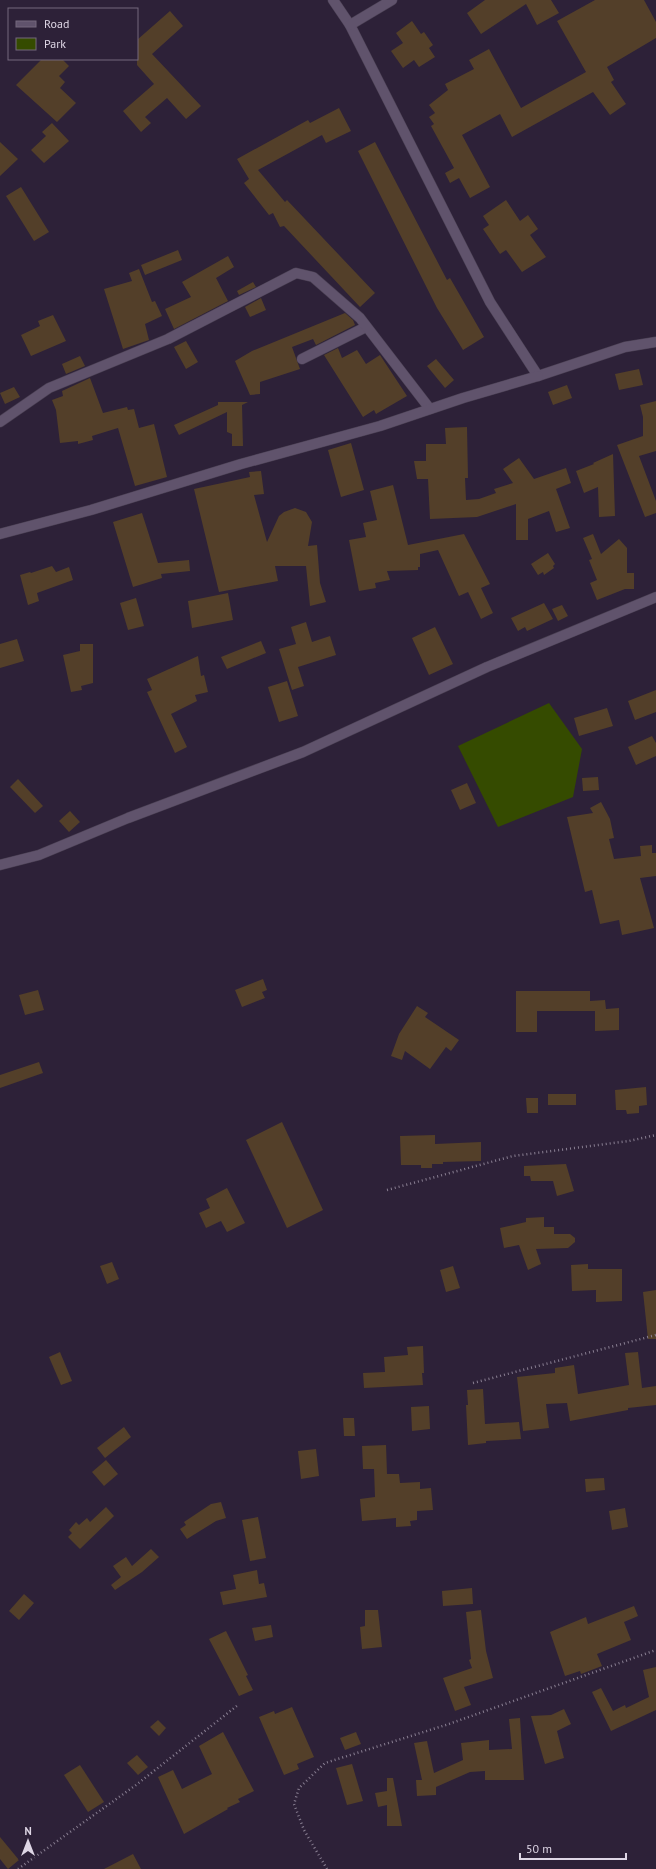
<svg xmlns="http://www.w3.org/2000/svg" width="656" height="1869" viewBox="0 0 656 1869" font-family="'PT Sans',sans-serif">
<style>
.green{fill:#354b00}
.building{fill:#533f29}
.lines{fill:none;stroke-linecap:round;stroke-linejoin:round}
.minor-casing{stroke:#493f52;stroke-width:11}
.path{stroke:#897f92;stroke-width:2.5;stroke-dasharray:1 3;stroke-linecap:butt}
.minor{stroke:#60536c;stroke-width:10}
</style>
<rect width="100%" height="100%" fill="#2d2138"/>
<path class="green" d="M549,703L582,749L573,797L498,827L458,746Z"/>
<g class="building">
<path d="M485,0H551L559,13L537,25L526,4L481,34L467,13Z"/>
<path d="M595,0H644L656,22V38L607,67L614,80L611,82L626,104L610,115L593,92L512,137L500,114L462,135L490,187L470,198L459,178L450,183L445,173L454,168L431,126L434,124L429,117L435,113L429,105L448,90L445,84L474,69L469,60L489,49L521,108L586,72L557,21Z"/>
<path d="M170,11L183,26L152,54L201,106L186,119L167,98L145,117L151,123L141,132L123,111L154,84L137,65V40Z"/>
<path d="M412,21L421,34L424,32L433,45L429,48L435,57L419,67L414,60L403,68L391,51L403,43L396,33Z"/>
<path d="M42,59H62L69,66L59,76L65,82L60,88L76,103L57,122L16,85Z"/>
<path d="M339,108L351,131L326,143L322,135L258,170L285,202L287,200L375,293L360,307L284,226L280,227L273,213L269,215L244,183L249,179L237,159L308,120L310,123Z"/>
<path d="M52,123L69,141L44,163L31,150L46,136L42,132Z"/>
<path d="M0,142L18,159L0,176Z"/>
<path d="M375,142L447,280L450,278L484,337L463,350L437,308L358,151Z"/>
<path d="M21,187L49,232L34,241L6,196Z"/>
<path d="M506,200L520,221L528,215L538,229L530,235L546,257L522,272L506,250L500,254L483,229L489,225L483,216Z"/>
<path d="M178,250L182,260L145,275L141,265Z"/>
<path d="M228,256L234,267L216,278L228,301L174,329L165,309L191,297L182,282Z"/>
<path d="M139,269L152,302L155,301L162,316L145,324L149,340L123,349L104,289L132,281L129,273Z"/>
<path d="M253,282L256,287L239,295L237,291Z"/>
<path d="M261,298L266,310L250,317L245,307Z"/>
<path d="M345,313L353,320L355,325L316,345L313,339L292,347L300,369L260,382V394L250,395L235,361L252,351Z"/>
<path d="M53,315L66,341L31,356L21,335L40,326L38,321Z"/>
<path d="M186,341L198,362L186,369L174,347Z"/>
<path d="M338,348L342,358L357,350L366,364L380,355L407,396L376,414L374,410L363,417L324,355Z"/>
<path d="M80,356L85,366L66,374L62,364Z"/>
<path d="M436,359L454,380L445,388L427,366Z"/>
<path d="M639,369L643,385L619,390L615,374Z"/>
<path d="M90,378L103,413L127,407L128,410L134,409L139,428L154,424L167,477L135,486L118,428L92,436L93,440L78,444V441L60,443L56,410L52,400L63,396L62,391Z"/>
<path d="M567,385L572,398L553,405L548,392Z"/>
<path d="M14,387L20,397L5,404L0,393Z"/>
<path d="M656,401V451L639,456L656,501V513L645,517L617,445L643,436V417L640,405Z"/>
<path d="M218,402H248L242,405L243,446H232V434L227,432V412L179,435L174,425L218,405Z"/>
<path d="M467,427L468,478H465L466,500L479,499L496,493L494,489L513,483L503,469L519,458L534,479L566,468L571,483L556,489L570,528L556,532L549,511L528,519V540H516V504L477,517L430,519L428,479H417L414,461H426V444H446L445,428Z"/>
<path d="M351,443L364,490L341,497L328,450Z"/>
<path d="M613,454L615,516L599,517L598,487L584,493L576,471L594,464L593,463Z"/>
<path d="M261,471L264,494L254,495L267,542L279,516L284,512L295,508L306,512L312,522L308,546L317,545L320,583L326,602L310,606L306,566H275L278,581L219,592L194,489L250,477L249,472Z"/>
<path d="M393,485L408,545L464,534L490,584L481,588L493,613L481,619L468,592L459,596L438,550L420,554V567H418V570L387,571L390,580L375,583L376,588L359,591L349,540L366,537L363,523L377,520L370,491Z"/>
<path d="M142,513L158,563L189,560L190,571L161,574L162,578L133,587L113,522Z"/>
<path d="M593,534L601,554L619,539L627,548V573H634V589H625L597,600L590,583L597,580L589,560L592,559L583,538Z"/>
<path d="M548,553L555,564L553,566L554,568L544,575L543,572L538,575L531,564Z"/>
<path d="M52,566L56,572L69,567L73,580L37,593L39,601L28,605L20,575L30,572L31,573Z"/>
<path d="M228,593L233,620L192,628L188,601Z"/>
<path d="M136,598L144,626L128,630L120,603Z"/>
<path d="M544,603L553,619L527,631L525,627L518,631L511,618Z"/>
<path d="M562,605L568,616L558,621L552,609Z"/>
<path d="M306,622L312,642L330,636L336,655L298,667L304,686L292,690L279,649L296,644L291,627Z"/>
<path d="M435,627L453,664L429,675L412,638Z"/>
<path d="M17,639L24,661L0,668V644Z"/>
<path d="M261,641L266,653L227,669L221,657Z"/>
<path d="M80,644H93V683L81,686L82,690L71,692L63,655L80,651Z"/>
<path d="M198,656L201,676L204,675L208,692L195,695L197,701L171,714L187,747L175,753L147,692L152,690L147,679Z"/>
<path d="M287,681L298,716L279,722L268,687Z"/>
<path d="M656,690V712L635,720L628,701Z"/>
<path d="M607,708L613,726L579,736L574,718Z"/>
<path d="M652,736L656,743V756L636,765L628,747Z"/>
<path d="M598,777L599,790L583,791L582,778Z"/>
<path d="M18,779L43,806L35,813L10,787Z"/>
<path d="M467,783L476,803L460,810L451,790Z"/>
<path d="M601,802L610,819L614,838L609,839L614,859L641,856L640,846L652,845V853H656V876L640,878L654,928L622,935L619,920L600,924L592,890L585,892L567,817L593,813L590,808Z"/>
<path d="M70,811L80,822L69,832L59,821Z"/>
<path d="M263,979L267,990L262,992L265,998L242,1007L235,990Z"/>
<path d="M38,990L44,1010L25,1015L19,995Z"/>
<path d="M516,991H590V1001L605,1000L606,1009L619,1008V1030L595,1031V1011H537V1032H516Z"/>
<path d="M417,1006L428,1013L425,1017L459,1040L451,1051L446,1047L430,1069L405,1051L402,1060L391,1056L399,1034Z"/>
<path d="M39,1062L43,1073L0,1088V1075Z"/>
<path d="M646,1087L647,1105L639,1106V1113L627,1114L626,1110H616L615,1090Z"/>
<rect x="548" y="1094" width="28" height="11"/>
<path d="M526,1098H538V1113H527Z"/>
<path d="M282,1122L323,1210L287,1228L246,1140Z"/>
<path d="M435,1135V1144L481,1142V1161L443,1162V1164H432V1168H421V1165H401L400,1136Z"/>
<path d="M566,1164L574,1191L557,1196L553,1181H531L530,1176H524V1166Z"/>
<path d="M227,1188L245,1223L227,1232L221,1221L206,1228L199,1213L210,1208L206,1199Z"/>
<path d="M544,1217V1227H554V1234H570L575,1238V1242L568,1248L536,1249L541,1264L528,1270L519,1245L504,1248L500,1228L526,1222V1218Z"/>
<path d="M112,1262L119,1279L107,1284L100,1266Z"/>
<path d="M588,1264V1269H622V1301L596,1302V1290L572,1291L571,1265Z"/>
<path d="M453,1266L460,1288L446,1292L440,1270Z"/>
<path d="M656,1290V1339H648L643,1292Z"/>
<path d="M423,1346L424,1373H422L423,1385L364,1388L363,1373L385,1372L384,1357L408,1355L407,1347Z"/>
<path d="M60,1352L72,1381L61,1385L49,1357Z"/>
<path d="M638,1352L642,1388L656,1386V1405L628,1408V1410L570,1421L567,1403L546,1404L549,1428L523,1431L517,1377L555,1373V1368L574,1365L578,1394L629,1385L625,1353Z"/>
<path d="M483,1389L485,1424L519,1422L521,1439L486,1441V1443L468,1445L466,1405H468L467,1390Z"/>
<path d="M429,1406L430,1429L412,1431L411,1407Z"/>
<path d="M343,1418H354L355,1436H344Z"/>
<path d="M124,1427L131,1437L105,1458L97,1448Z"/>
<path d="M386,1445L387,1474H399L400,1483L420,1482V1489L431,1488L433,1510L417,1511V1520L410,1521L411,1526L396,1527V1518L362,1521L360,1499L375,1497L374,1469H363L362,1446Z"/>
<path d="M316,1449L319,1476L301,1479L298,1451Z"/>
<path d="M106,1460L118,1474L104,1486L92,1472Z"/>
<path d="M604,1478L605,1490L586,1492L585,1479Z"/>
<path d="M221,1502L226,1518L216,1521L187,1539L180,1529L186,1525L184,1522L211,1504Z"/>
<path d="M106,1507L114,1516L80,1549L68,1537L72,1533L69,1530L76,1522L79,1525L87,1518L90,1522Z"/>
<path d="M625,1508L628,1527L612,1530L609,1511Z"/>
<path d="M258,1517L266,1558L250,1561L242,1520Z"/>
<path d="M151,1549L159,1557L142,1572L115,1590L111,1585L121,1577L113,1566L126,1557L132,1566Z"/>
<path d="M257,1570L259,1584L264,1583L267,1597L223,1605L220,1592L236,1589L233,1575Z"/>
<path d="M472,1588L473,1604L443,1606L442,1591Z"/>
<path d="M24,1594L34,1603L19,1620L9,1611Z"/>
<path d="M634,1606L638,1616L624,1622L631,1640L597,1654L602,1666L581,1674L580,1671L565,1676L550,1632L586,1617L588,1624Z"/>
<path d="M365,1610H378L382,1647L362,1649L360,1627L365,1626Z"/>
<path d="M481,1610L486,1651L493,1678L464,1687L471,1705L455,1711L443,1678L472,1668L469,1660L471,1659L466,1612Z"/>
<path d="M271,1625L273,1637L255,1641L252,1628Z"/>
<path d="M226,1631L248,1675L246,1676L253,1690L239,1696L209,1639Z"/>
<path d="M656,1667V1710L611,1731L592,1692L601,1688L613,1711L625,1705L626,1708L649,1697L643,1670Z"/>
<path d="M292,1707L314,1757L297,1764L299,1769L284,1775L259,1717L274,1711L275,1714Z"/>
<path d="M564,1709L571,1724L557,1731L564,1758L545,1764L531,1716L551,1715Z"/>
<path d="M520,1718L524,1780H485V1771L470,1772L436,1787V1795L417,1796L416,1780H422L414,1743L427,1741L434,1773L463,1760L461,1743L489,1740V1750L512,1749L509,1719Z"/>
<path d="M158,1720L166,1728L159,1736L150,1727Z"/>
<path d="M223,1732L254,1791L238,1799L240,1802L227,1808L228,1809L184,1834L158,1777L173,1770L182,1789L212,1774L199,1746Z"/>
<path d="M356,1732L361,1744L345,1750L340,1738Z"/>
<path d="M137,1755L148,1767L138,1775L127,1763Z"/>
<path d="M352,1764L363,1801L347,1805L336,1768Z"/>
<path d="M80,1765L104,1802L88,1812L64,1775Z"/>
<path d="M387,1778H393L402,1826H387V1805L378,1807L375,1793L387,1791Z"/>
<path d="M0,1837L19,1860L8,1869L0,1859Z"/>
<path d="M133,1854L141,1869H104Z"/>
</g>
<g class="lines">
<g class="minor-casing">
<g id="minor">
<path d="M333,0L350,25L490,302L538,376L625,347L656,342"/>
<path d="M350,25L392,0"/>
<path d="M302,359L366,327"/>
<path d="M0,422L49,388L168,339L296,273L313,277L360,318L430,409"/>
<path d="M0,534L91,510L241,464L380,426L463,398L538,376"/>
<path d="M0,865L39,855L128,818L303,752L487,667L656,597"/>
</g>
</g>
<g class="path">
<path d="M387,1190L513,1156L629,1141L656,1135"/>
<path d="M473,1383L656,1335"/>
<path d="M18,1869L136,1785L238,1705"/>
<path d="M327,1869L304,1830L294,1804L299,1788L325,1763L449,1724L656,1650"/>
</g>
<use href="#minor" class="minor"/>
</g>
<rect x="8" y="8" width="130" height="52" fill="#2d2138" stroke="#74697d"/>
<rect x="16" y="21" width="20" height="6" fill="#60536c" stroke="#74697d"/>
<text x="44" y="28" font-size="12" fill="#ded6e5">Road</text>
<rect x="16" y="38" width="20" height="12" fill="#354b00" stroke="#74697d"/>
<text x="44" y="48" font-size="12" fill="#ded6e5">Park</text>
<g transform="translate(28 1841)" stroke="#2d2138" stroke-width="3" paint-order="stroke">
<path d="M0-3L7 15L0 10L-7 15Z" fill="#ded6e5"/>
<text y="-6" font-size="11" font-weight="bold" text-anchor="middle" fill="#ded6e5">N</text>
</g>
<path d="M520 1853v6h106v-6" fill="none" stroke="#ded6e5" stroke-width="2"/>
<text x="526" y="1853" font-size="12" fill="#ded6e5" stroke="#2d2138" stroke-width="3" paint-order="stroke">50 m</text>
</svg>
